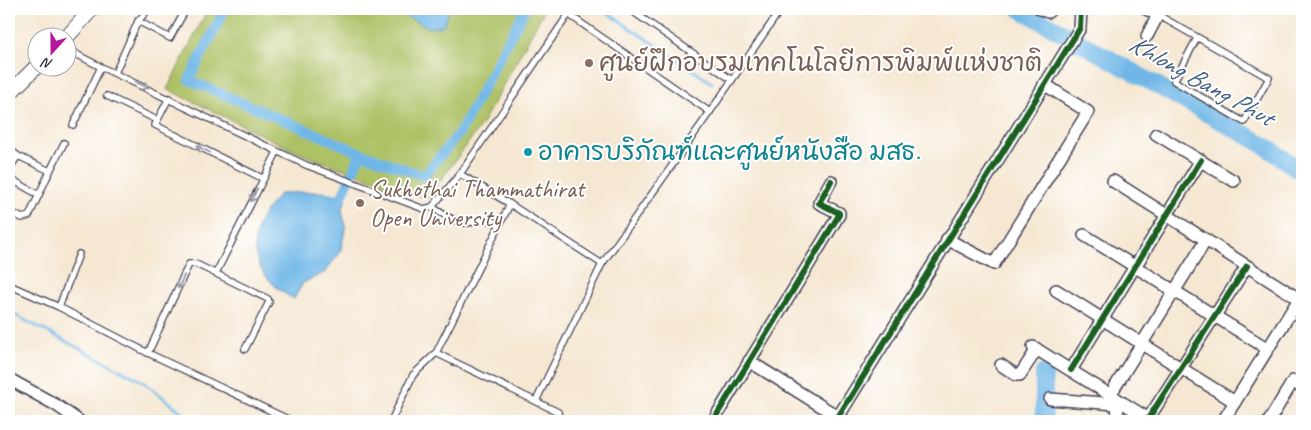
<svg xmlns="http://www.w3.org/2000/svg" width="1311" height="430" viewBox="0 0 1311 430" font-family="Caveat,'Playpen Sans Thai',sans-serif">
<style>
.green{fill:#adc165;stroke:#687250}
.water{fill:#6fb7e7;stroke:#486c91}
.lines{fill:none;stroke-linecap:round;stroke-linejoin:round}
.stream{stroke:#6fb7e7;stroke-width:3}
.canal{stroke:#6fb7e7;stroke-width:10}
.river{stroke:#6fb7e7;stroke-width:18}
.service-casing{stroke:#424052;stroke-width:8}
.minor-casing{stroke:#424052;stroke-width:14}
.tertiary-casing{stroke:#424052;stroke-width:16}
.service{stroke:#fff;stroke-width:5.5}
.minor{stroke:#fff;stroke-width:11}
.tertiary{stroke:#fff;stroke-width:14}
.cycleway-casing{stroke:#fff;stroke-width:9}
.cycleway{stroke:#1b5e20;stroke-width:6}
.oneway{stroke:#9c9ca7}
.education-dot{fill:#8d6e63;stroke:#fff;stroke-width:2}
.culture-dot{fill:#0f9aa8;stroke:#fff;stroke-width:2}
.labels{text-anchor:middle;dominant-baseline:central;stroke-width:4;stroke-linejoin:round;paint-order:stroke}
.education-label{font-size:25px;fill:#785e54;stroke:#fff;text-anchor:start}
.culture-label{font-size:25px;fill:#0d838f;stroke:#fff;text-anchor:start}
.water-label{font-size:26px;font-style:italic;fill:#415e80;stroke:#fff}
</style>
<rect width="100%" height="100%" fill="#fff"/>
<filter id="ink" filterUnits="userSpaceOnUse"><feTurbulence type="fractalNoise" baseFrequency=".02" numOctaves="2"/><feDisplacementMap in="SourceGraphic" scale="10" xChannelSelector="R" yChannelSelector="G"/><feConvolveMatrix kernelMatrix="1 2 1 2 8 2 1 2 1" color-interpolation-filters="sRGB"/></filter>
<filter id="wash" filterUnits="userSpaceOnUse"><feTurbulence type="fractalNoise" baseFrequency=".0096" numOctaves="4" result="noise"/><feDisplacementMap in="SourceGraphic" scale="20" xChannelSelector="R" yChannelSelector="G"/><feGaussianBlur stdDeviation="1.12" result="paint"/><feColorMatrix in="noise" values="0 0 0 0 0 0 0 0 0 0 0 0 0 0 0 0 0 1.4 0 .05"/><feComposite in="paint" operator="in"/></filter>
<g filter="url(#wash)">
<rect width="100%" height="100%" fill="#f5e7d1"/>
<path class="green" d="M208,9H545L482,124L427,199L301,154L167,89Z"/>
<g class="water">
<path d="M391,9H450L443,26L430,28Z"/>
<path d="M302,192C316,192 334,191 346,198L342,211L346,227L340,253L324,273L303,283L294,299C260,281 242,248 265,212C269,205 275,200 280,194Z"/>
</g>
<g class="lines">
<g class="stream">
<path d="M602,9L712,83"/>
<path d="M9,312L142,381L193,421"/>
</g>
<g class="canal">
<path d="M225,9L189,80L361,153L424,176L460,132L525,9"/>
<path d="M342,196L361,153"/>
</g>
<g class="river">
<path d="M1020,9L1264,145L1302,172"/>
<path d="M1044,421V373"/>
</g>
</g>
</g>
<g filter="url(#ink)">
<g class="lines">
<g class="service-casing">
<g id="service">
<path d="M629,9L732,80"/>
<path d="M568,14L710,112"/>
<path d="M1158,15L1269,78L1244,122L1174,81L1197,38"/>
<path d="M138,21L170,38L186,9"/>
<path d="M68,47L78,55L101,67L306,165L424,209L432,207L460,174L572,9"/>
<path d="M115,73L138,21L149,9"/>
<path d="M107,96L157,120"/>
<path d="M169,98L155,125L262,178"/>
<path d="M73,125L101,67"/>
<path d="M9,149L18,156L50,171L64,143"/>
<path d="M9,169L18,156"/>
<path d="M460,174L510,204L602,264"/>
<path d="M9,178L39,195"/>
<path d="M432,207C442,213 454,223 465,223C482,222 482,217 500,224"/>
<path d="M9,211L22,218L29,216L50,171"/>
<path d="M216,273L277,152"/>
<path d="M9,285L59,307L148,353L292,421"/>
<path d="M59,307L79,254"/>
<path d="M148,353L189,264H196L268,299L269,302L245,349"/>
<path d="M436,353L558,412L559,421"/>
<path d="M536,401L602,264L710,112L781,9"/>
<path d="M391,421L413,375L436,353L510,204"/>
</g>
</g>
<g class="minor-casing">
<g id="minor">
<path d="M1040,9L1048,12L1051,9"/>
<path d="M1146,9L1158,15L1147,36"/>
<path d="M1156,134L1234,181"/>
<path d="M1113,181L1299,299L1302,297"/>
<path d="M1084,235L1268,349"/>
<path d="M947,239L994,264L1088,112L1044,84"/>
<path d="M1056,290L1235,402"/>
<path d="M1033,347L1152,421"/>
<path d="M749,361L845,421"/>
<path d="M1001,365L1016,375H1020L1037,349"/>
<path d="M1071,370L1201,160"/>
<path d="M9,379L56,405L79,421"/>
<path d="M1110,395L1206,240"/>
<path d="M1050,399L1117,404"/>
<path d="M1117,399L1118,421"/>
<path d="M838,417L1080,28L1081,9"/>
<path d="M1148,419L1247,266"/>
<path d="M713,421L839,215V213L819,203L831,181"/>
<path d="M1223,421L1299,299"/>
<path d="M1269,421L1293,381L1302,388"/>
</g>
</g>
<g class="tertiary-casing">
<g id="tertiary">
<path d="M66,38L92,9"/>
<path d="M9,94L38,65"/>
</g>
</g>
<use href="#service" class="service"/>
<use href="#minor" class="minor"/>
<use href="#tertiary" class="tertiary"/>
<g class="cycleway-casing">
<g id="cycleway">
<path d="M1071,370L1201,160"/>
<path d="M838,417L1080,28L1081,9"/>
<path d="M1148,419L1247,266"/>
<path d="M713,421L839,215V213L819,203L831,181"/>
</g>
</g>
<use href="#cycleway" class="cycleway"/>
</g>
<defs><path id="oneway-shaft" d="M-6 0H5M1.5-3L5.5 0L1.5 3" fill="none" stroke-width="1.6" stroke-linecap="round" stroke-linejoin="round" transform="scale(1.25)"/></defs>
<g class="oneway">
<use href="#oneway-shaft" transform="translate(142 85) rotate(25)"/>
<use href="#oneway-shaft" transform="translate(203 149) rotate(-153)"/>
<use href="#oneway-shaft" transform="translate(254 195) rotate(116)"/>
<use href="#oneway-shaft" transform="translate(181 282) rotate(115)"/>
</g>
</g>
<g class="education-dot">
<circle cx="589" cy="63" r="5"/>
<circle cx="360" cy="203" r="5"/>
</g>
<circle class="culture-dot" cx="528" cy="152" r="5"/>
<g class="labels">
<g class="education-label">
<text x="599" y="63">ศูนย์ฝึกอบรมเทคโนโลยีการพิมพ์แห่งชาติ</text>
<text x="370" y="189">Sukhothai Thammathirat<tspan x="370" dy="29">Open University</tspan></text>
</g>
<g class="culture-label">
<text x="538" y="152">อาคารบริภัณฑ์และศูนย์หนังสือ มสธ.</text>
</g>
<g class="water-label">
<text transform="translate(1201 80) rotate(29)">Khlong Bang Phut</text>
</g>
</g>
<rect width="1311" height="430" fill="none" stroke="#fff" stroke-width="30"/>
<g transform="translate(52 52) rotate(201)"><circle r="24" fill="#ffffff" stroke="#a7a7b1"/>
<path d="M0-4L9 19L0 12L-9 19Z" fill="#b5179e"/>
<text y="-8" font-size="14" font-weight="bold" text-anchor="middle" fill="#22223b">N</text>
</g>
</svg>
